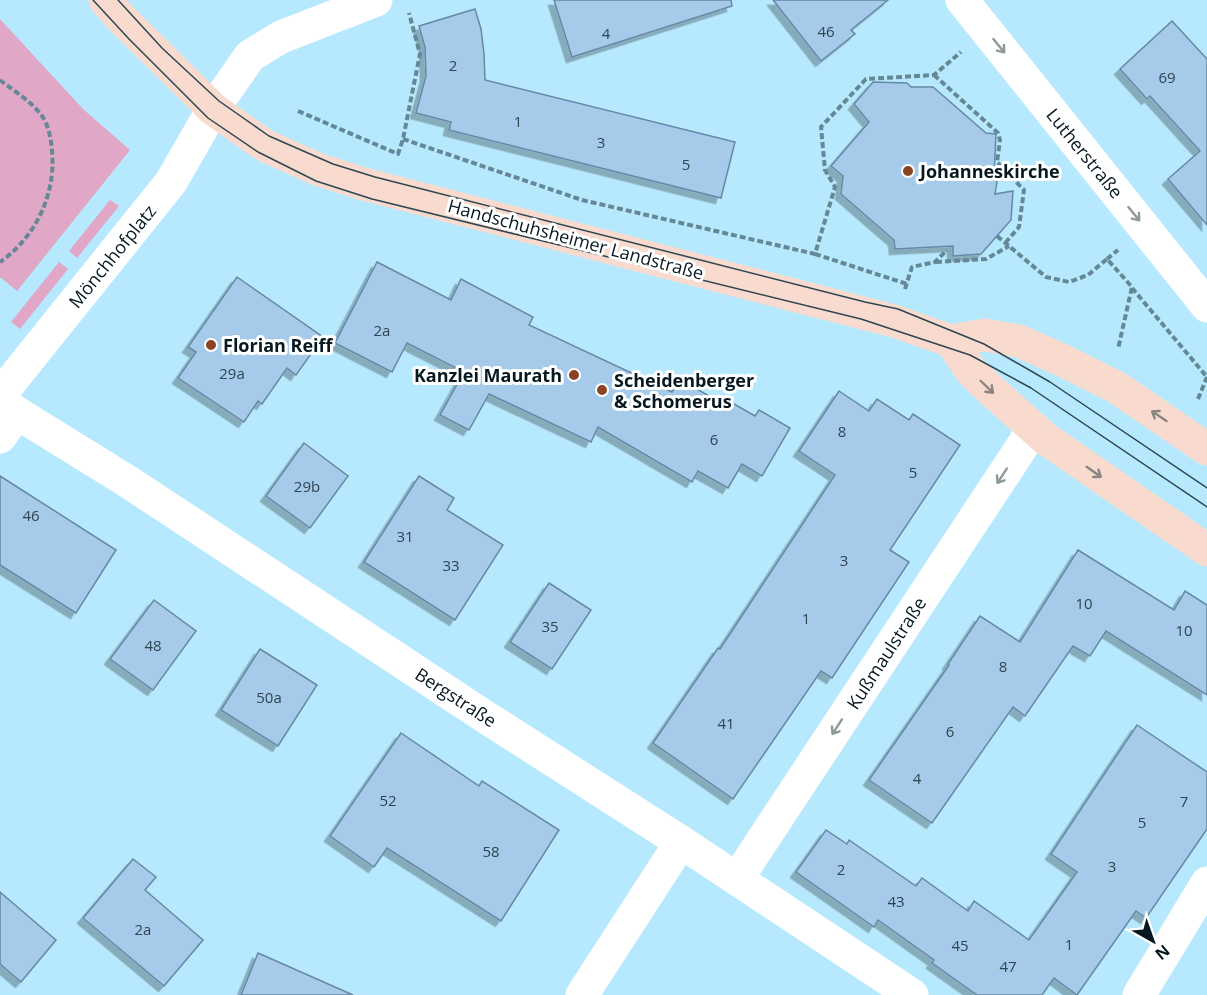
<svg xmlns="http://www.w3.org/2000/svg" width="1207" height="995" viewBox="0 0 1207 995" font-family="'Open Sans',sans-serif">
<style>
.green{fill:#e0a7c7}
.building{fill:#a6cae9;stroke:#6688a5;stroke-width:1.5;filter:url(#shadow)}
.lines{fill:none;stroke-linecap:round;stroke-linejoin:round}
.path{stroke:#658897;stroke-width:4;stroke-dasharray:6 3;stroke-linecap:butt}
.minor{stroke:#fff;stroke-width:33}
.major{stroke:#f8dbce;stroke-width:33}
.tram{stroke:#2d4650;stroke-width:1.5}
.oneway{stroke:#8f989b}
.oneway2{stroke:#8b8480}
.poi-dot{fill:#8b4422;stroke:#fff;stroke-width:2}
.labels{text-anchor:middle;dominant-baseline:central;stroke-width:6;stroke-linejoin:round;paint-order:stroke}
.number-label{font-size:15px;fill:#2e4552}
.street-label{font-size:18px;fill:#061920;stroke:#fff}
.poi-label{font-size:18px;font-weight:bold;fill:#061920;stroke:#fff;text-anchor:start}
</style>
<defs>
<filter id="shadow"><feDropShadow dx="-5.5" dy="5.5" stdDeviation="0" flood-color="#0004"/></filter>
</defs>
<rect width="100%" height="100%" fill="#b7e9fe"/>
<g class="green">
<path d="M0,19L83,109L130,150L17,291L0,277Z"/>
<path d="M110,200L119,206L77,258L69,251Z"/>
<path d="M59,262L68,269L20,329L11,322Z"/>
</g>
<g class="building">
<path d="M554,0H731L732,6L572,57Z"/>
<path d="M773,0H888L851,30L855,34L821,61Z"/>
<path d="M475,9L481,29L484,54L485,80L735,142L721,198L449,130L451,122L416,113L426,76L425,47L419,26Z"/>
<path d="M1172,21L1207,59V225L1168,179L1200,151L1150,96L1147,99L1120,69Z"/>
<path d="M873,82L907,83L911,87H933L986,133L996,134L994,176H998L995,194L1013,191L1011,220L981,254L953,256V246L895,249L894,240L841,194L843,176L831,166L869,122L854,104Z"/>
<path d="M377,262L451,300L461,279L533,317L529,325L672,392L680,379L719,402L722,397L755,416L759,410L790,428L762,476L742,464L728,488L698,471L692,482L598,427L591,442L489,394L469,430L440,415L464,372L407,343L392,372L335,343Z"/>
<path d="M237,277L323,337L296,375L287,368L262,404L258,401L244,422L178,378L196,352L188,347Z"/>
<path d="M839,391L869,411L877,399L909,420L913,414L960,445L890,550L909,562L832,678L821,671L733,799L653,743L718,648L720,649L835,475L799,451Z"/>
<path d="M304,443L348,476L310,528L266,496Z"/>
<path d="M0,476L116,550L76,613L0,565Z"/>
<path d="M419,476L454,498L447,510L503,545L455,620L364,562Z"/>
<path d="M1078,550L1174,610L1185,591L1207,605V695L1106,631L1090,656L1073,646L1025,716L1013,707L932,823L869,780L949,665L948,664L980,616L1020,642Z"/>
<path d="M549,583L591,610L552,669L510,642Z"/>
<path d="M154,600L196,631L153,690L110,659Z"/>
<path d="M260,649L317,685L278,746L221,710Z"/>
<path d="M1137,725L1207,772V829L1146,918L1136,911L1077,995L1054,978L1042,995H977L932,963L934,960L878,920L874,927L796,872L826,830L847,844L849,840L916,886L922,878L968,911L974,901L1029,940L1077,872L1051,854Z"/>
<path d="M401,733L479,786L482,781L559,830L501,921L387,848L374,867L330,836Z"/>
<path d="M133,859L156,877L145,890L203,940L164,986L83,918Z"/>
<path d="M0,892L56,940L21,982L0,964Z"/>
<path d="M258,953L353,995H241Z"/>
</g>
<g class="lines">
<g class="path">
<path d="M934,75L998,133L1000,140L997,162L1024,190L1019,227L1006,242"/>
<path d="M0,80C14,91 31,101 42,116C49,126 51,139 52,151C56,194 36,237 0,262"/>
<path d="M298,111L398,154L403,139L420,54L409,13"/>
<path d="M403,139L582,200L815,254L835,187L825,170L821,127L866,79L934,75L961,52"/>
<path d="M997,236L1046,277L1069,282L1088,275L1107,259L1132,287L1118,349"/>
<path d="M815,254L907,284"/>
<path d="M1107,259L1118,250"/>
<path d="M936,262L986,259L1009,246"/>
<path d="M1132,288L1207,377"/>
<path d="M905,289L912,267L935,262L947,250"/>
<path d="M1198,399L1207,377"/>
</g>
<g class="minor">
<path d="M962,0L1207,306"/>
<path d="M0,395L171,182L213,109L250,56L281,37L376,0"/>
<path d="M0,400L17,413L127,481L487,718L681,842L912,995"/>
<path d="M0,437L17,413"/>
<path d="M737,879L1025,442L1031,426"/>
<path d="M582,995L681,842"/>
<path d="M1139,995L1207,883"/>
</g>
<g class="major">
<path d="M105,0L121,18L213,109L264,145L317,169L360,183L894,321L951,341L985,335L1019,341L1064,361L1116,387L1207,449"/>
<path d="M951,341L972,372L993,392L1046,439L1207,550"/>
</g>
<g class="tram">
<path d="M93,0L129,39L208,118L258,152L316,181L372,199L861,319L970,355L1031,388L1207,507"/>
<path d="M118,0L162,48L219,101L269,136L333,164L375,177L865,302L898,309L984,344L1050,382L1207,488"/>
</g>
</g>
<defs><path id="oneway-shaft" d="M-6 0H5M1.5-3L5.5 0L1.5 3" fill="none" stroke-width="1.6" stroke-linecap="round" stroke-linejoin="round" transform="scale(1.5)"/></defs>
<g class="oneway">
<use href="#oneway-shaft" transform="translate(999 46) rotate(51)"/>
<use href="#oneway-shaft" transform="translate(1134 214) rotate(51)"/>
<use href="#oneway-shaft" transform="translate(1002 476) rotate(123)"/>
<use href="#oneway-shaft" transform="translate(837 727) rotate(123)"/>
</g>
<g class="oneway2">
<use href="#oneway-shaft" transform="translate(987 387) rotate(44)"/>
<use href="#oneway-shaft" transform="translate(1159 416) rotate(-146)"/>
<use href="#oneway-shaft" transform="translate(1094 472) rotate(35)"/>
</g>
<g class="poi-dot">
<circle cx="908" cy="171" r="6"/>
<circle cx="211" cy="345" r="6"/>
<circle cx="574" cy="375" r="6"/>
<circle cx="602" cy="390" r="6"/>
</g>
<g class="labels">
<g class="number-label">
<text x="826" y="31">46</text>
<text x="606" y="33">4</text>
<text x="453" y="65">2</text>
<text x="1167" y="77">69</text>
<text x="518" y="121">1</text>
<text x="601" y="142">3</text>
<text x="686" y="164">5</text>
<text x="382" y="330">2a</text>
<text x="232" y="373">29a</text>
<text x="842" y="431">8</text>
<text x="714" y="439">6</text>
<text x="913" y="472">5</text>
<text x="307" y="486">29b</text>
<text x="31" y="515">46</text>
<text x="405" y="536">31</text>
<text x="844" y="560">3</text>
<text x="451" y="565">33</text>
<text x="1084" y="603">10</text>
<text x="806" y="618">1</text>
<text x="550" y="626">35</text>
<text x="1184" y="630">10</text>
<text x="153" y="645">48</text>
<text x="1003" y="666">8</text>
<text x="269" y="697">50a</text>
<text x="726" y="723">41</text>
<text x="950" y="731">6</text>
<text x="917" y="778">4</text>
<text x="388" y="800">52</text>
<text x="1184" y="801">7</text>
<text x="1142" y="822">5</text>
<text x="491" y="851">58</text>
<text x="1112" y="866">3</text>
<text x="841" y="869">2</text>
<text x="896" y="901">43</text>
<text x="143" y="929">2a</text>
<text x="1069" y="944">1</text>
<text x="960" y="945">45</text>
<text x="1008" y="966">47</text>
</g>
<g class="street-label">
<text transform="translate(1085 153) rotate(51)">Lutherstraße</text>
<text transform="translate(576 239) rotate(15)">Handschuhsheimer Landstraße</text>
<text transform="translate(112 256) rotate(-51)">Mönchhofplatz</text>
<text transform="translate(886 653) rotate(-57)">Kußmaulstraße</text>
<text transform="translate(456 697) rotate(33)">Bergstraße</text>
</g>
<g class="poi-label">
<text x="920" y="171">Johanneskirche</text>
<text x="223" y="345">Florian Reiff</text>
<text x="562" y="375" text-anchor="end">Kanzlei Maurath</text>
<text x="614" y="380">Scheidenberger<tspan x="614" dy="21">&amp; Schomerus</tspan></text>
</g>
</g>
<g transform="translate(1153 941) rotate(140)" stroke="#ffffff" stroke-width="4.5" paint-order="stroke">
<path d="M0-4.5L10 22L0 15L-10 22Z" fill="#061920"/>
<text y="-9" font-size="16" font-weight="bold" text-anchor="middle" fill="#061920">N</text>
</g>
</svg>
